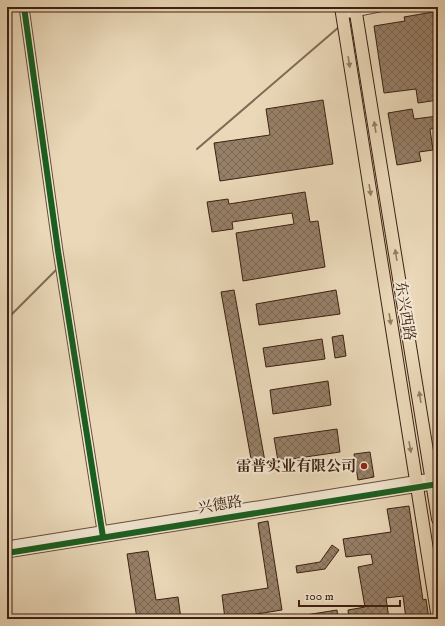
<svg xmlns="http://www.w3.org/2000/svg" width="445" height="626" viewBox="0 0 445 626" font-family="'IM FELL DW Pica','Noto Serif SC',serif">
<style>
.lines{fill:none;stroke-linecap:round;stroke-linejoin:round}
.stream{stroke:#816953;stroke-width:2}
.building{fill:url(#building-cross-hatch);stroke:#3d2011}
.minor-casing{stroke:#684e3b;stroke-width:11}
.major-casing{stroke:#3d2011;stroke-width:14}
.minor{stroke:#f1e6d1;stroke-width:9}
.major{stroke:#ead8b8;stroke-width:12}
.cycleway-casing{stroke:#f1e6d1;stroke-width:8}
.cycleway{stroke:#1b5e20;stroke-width:6}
.oneway{fill:#947c64}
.poi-dot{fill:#8f2418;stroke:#f1e6d1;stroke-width:1.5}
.labels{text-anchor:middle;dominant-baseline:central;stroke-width:4;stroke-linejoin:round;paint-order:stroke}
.street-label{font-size:15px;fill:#3d2011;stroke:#f1e6d1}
.poi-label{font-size:15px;font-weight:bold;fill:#3d2011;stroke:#f1e6d1;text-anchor:end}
</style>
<defs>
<pattern id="building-cross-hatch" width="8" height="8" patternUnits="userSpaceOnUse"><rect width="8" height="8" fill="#978068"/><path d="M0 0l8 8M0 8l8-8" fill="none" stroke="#7c6854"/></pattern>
</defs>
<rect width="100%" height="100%" fill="#ead8b8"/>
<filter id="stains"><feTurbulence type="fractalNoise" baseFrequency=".005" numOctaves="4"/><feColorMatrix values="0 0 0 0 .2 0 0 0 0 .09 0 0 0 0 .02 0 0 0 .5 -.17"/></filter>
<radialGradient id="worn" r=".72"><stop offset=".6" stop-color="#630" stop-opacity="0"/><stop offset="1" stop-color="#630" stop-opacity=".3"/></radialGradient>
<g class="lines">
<g class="stream">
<path d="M197,149L339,27"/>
<path d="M7,319L56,270"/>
</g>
</g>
<g class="building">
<path d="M433,12L438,43V100L418,103L416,89L384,93L374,26L405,21L404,17Z"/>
<path d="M323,100L333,164L220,181L214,143L270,135L266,109Z"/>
<path d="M412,109L414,119L438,116V128L430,129L433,150L419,152L421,161L397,165L388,113Z"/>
<path d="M305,192L310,222L318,221L325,267L243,281L236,233L294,224L292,213L232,222L233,229L212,232L207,202L228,199L229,204Z"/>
<path d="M234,290L266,467L253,470L221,292Z"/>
<path d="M336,290L340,314L259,325L256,304Z"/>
<path d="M343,335L346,356L335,358L332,337Z"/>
<path d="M322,339L325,359L266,367L263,348Z"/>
<path d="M328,381L331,405L273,414L270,390Z"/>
<path d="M337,429L340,452L278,461L274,438Z"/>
<path d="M370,452L374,477L358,480L354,454Z"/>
<path d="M409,506L423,600L426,599L429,619H406L403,596L386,598L389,619H349L348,610L365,607L358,567L373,564L371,554L346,557L343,539L391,532L387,509Z"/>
<path d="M268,521L282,610L225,619L222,595L268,588L258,523Z"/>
<path d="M332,545L339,550L325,569L297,573L296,566L320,562Z"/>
<path d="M148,551L156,600L178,597L181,619H137L127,554Z"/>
<path d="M337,610L338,619H299V616Z"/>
</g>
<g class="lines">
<g class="minor-casing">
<g id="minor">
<path d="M24,7L58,251L103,537"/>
<path d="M349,13L379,7"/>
<path d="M7,546L438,477"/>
<path d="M7,553L438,484"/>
</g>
</g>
<g class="major-casing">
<g id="major">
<path d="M341,7L438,619"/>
<path d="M355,7L438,519"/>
</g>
</g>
<use href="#minor" class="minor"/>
<use href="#major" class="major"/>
<g class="cycleway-casing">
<g id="cycleway">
<path d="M24,7L58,251L103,537"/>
<path d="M7,553L438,484"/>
</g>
</g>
<use href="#cycleway" class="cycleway"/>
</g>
<defs><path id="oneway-solid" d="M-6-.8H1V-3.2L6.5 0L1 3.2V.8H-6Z"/></defs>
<g class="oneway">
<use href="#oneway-solid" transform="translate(349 62) rotate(81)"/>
<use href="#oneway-solid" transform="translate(375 127) rotate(-99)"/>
<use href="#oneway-solid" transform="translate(370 190) rotate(81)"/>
<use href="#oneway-solid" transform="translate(396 255) rotate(-99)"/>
<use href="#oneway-solid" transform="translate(390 319) rotate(81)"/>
<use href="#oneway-solid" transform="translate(420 397) rotate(-99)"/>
<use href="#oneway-solid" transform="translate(410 447) rotate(80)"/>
</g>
<circle class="poi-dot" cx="364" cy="466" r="4"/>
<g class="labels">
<g class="street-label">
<text transform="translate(405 311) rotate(81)">东兴西路</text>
<text transform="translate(220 505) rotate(-9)">兴德路</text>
</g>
<g class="poi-label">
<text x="356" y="466">雷普实业有限公司</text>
</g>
</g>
<rect width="445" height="626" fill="none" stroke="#ead8b8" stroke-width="24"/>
<rect x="8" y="8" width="429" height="610" fill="none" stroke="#3d2011" stroke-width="2"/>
<rect x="12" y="12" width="421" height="602" fill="none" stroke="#3d2011"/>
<path d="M299 600v6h101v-6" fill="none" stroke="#3d2011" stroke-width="2"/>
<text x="305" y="600" font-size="12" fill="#3d2011" stroke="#f1e6d1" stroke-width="3" paint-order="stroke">100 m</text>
<rect width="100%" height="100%" filter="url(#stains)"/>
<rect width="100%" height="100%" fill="url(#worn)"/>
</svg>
